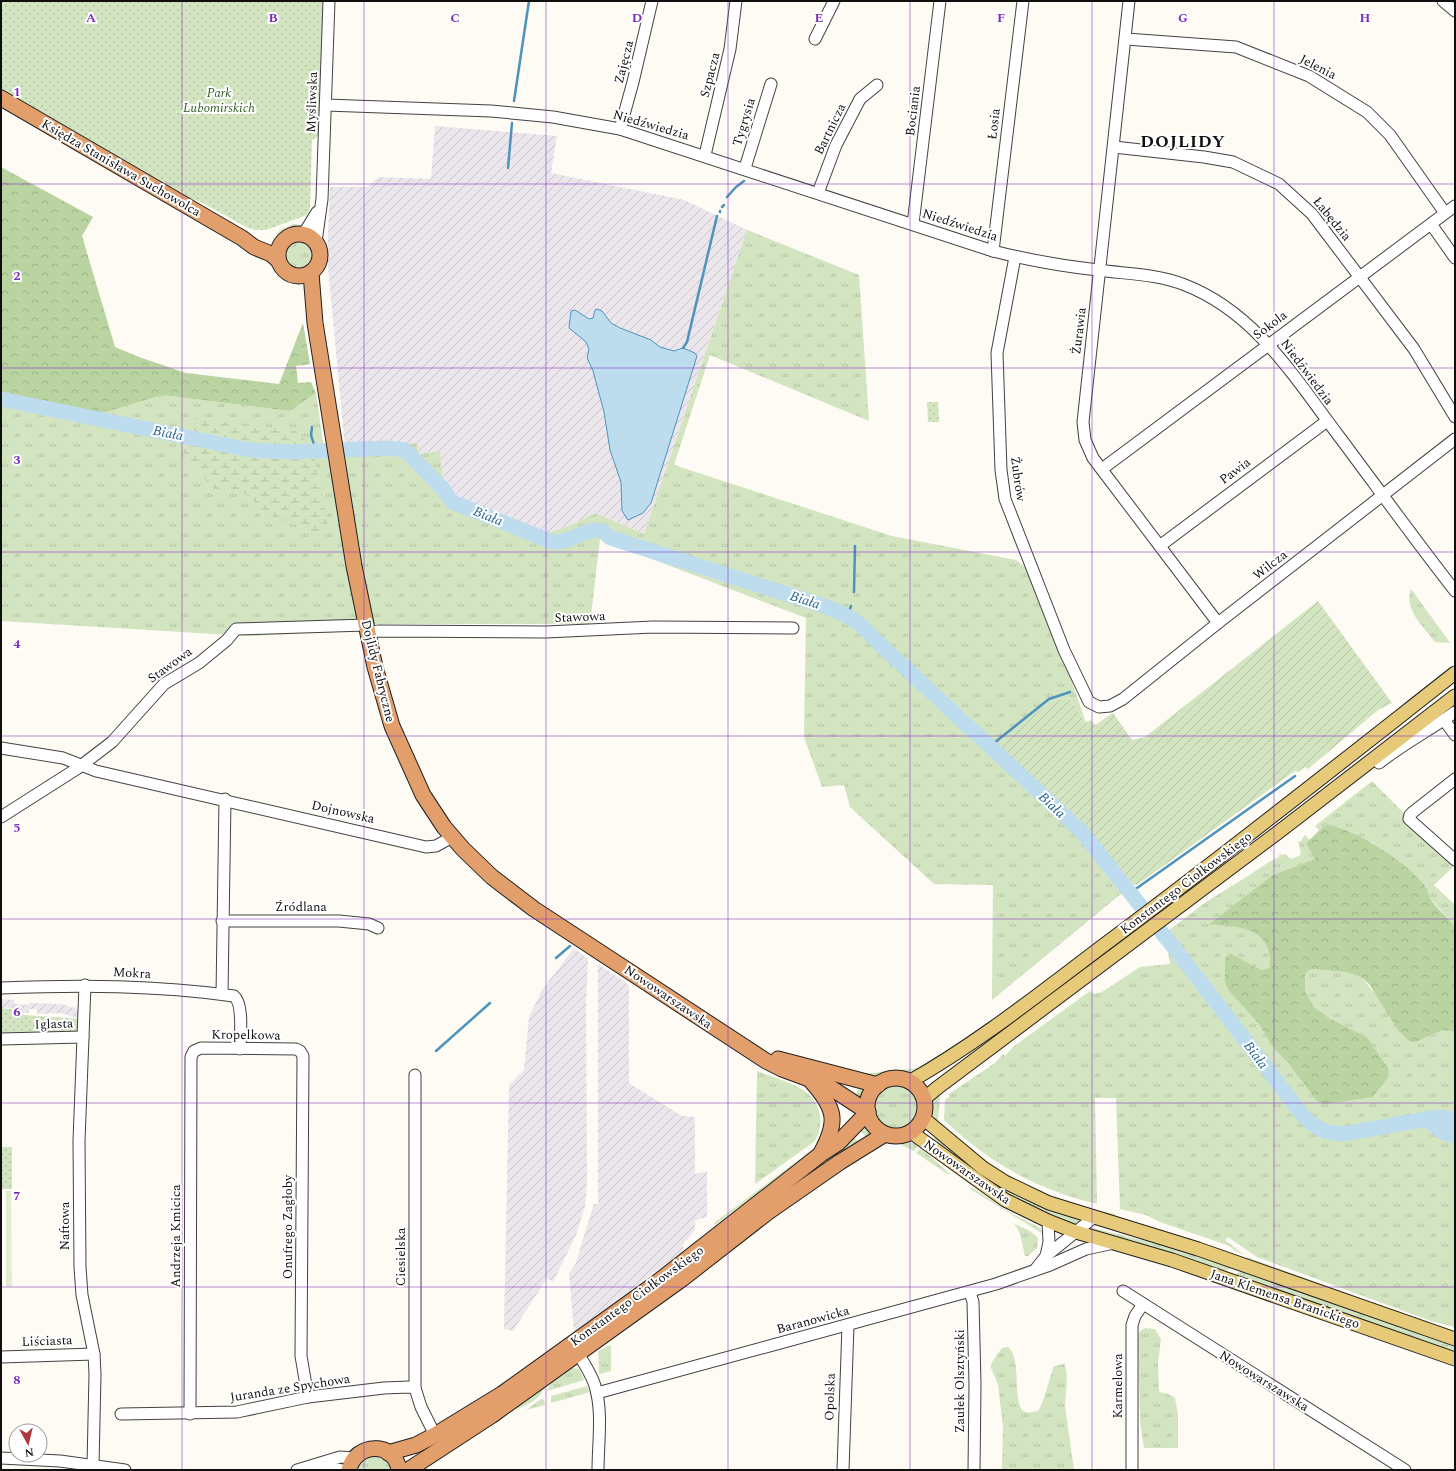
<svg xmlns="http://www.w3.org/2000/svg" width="1456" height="1471" viewBox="0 0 1456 1471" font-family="Spectral,serif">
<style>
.industrial{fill:url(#industrial-furrows)}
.grass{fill:url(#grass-tufts)}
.forest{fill:url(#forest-crowns)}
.wetland{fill:url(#wetland-marsh)}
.park{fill:url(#park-dots)}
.garden{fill:url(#garden-furrows)}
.pitch{fill:#e3edd0}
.water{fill:#bdddef;stroke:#4d93bd}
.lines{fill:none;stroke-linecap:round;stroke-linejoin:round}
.stream{stroke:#4d93bd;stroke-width:2.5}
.river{stroke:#bdddef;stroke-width:15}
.minor-casing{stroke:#424242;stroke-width:13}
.major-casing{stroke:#202020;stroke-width:15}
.highway-casing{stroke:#202020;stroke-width:17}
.minor{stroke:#fff;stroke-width:11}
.major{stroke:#e7ca79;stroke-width:13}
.highway{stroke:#e29f6c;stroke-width:15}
.grid{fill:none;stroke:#7b2cbf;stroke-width:1;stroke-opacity:0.55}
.labels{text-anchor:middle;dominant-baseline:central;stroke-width:4;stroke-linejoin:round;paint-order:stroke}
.street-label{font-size:13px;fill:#0f0f0f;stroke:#fff}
.park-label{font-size:13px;font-style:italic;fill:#345f27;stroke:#fff}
.water-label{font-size:14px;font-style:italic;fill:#276592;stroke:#fff}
.district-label{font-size:17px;font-weight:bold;letter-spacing:1px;fill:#0f0f0f;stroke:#fff}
.grid-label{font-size:13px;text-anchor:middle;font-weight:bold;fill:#7b2cbf;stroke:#fff;stroke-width:4;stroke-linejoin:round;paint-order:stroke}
</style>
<defs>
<pattern id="industrial-furrows" width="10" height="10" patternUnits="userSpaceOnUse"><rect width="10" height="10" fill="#ebe5ec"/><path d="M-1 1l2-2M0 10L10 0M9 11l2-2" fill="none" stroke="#c8c3c9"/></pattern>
<pattern id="grass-tufts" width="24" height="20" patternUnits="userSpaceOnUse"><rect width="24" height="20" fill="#d3e4c0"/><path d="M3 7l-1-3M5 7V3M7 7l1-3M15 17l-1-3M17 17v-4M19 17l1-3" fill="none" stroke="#b4c2a4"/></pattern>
<pattern id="forest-crowns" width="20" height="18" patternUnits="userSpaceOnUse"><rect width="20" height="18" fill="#b9d3a1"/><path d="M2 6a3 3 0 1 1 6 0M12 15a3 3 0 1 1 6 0" fill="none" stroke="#9eb489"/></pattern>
<pattern id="wetland-marsh" width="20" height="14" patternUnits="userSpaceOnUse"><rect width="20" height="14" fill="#d3e4c0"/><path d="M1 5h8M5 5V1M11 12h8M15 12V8" fill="none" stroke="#b4c2a4"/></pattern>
<pattern id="park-dots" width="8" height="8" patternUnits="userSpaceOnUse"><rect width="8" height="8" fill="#d3e4c0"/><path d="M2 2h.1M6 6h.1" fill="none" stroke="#b4c2a4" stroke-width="1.8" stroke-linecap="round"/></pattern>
<pattern id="garden-furrows" width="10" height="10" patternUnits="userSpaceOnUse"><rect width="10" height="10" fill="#d3e4c0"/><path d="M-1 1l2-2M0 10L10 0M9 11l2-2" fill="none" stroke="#b4c2a4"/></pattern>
</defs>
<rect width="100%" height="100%" fill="#fdfbf3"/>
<g class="industrial">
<path d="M435,126L557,136L551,173L684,200L747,230L644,534L596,513L567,527L537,536L454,501L444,487L440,451L419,454L418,443L345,448L327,256L330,187H367L379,177L431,179Z"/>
<path d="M574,948L588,959L586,1003L587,1182L585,1207L576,1235L553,1282L547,1278L513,1331L504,1329L509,1085L524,1070L529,1017L542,990Z"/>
<path d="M598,964L629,985V1083L682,1116L695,1117V1174L707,1171V1217L695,1220V1230L683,1244V1251L574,1332L569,1273L575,1265L594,1204H598Z"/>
<path d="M1,999L14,1000V1004L29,1005V1003L61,1004L78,1009V1018L61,1013L37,1014V1009H29V1013H13V1008H1Z"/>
</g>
<g class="grass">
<path d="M294,224L302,226L300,229L275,238L280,230Z"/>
<path d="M747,230L859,275L869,421L710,355L674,465L892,536L1016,560L1025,567L1067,667L1086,723L1069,698L1052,701L996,745L1085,829L1133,884L992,1000L993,885L934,884L850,807L844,785L822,787L804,737L806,618L600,539L590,624H370L359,631L247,636L1,621V395L98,414L162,395L290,411L316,393L324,449L418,443L419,454L440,451L444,487L454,501L537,536L567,527L596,513L644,534Z"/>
<circle cx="298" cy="256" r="15"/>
<path d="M1411,589L1448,640L1450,643L1435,642C1424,627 1403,609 1411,589Z"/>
<path d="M1372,781L1455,865L1434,885L1455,905V927L1430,898L1427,890L1409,871L1372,842L1315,859L1273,876L1210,923C1231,928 1261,924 1268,950C1270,958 1271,961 1269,968L1261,970L1230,953L1225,982L1228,990L1259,1024L1271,1045L1289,1064L1389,1069L1367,1037L1329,1018L1314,1007L1305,991V974L1311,969L1346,972L1361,977L1416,1042L1443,1030L1455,1032V1327L1431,1321L1257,1257L1228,1237L1225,1240L1244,1255L1234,1250L1230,1246L1160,1222L1146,1215L1120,1209L1116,1098H1095L1097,1204C1037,1190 988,1162 944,1120L945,1100L950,1096L949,1094L995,1063L1003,1054L1005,1056L1013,1047L1090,991L1094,994L1102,992L1140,967L1170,964L1168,951L1157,939L1206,902L1248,876L1269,862L1279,857V855L1285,854L1291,859L1299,856L1301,853L1298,841L1300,842L1305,835L1310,840L1319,830L1315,826Z"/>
<path d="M919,1068L921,1069C905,1074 882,1077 865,1077L862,1074Z"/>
<path d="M757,1071C771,1077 796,1083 807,1093C822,1105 824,1125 815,1141L755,1184Z"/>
<circle cx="896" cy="1108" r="22"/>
<path d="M859,1087L866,1089L862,1101L855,1098Z"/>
<path d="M938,1094L940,1097L938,1120L936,1122C931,1112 931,1103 938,1094Z"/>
<path d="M865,1124L873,1134L867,1138L859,1130Z"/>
<path d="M936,1136L1086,1221L1076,1226L1037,1210L1003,1192L933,1140Z"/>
<path d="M853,1137L859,1142L702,1255Z"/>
<path d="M958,1140C994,1167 1029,1192 1073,1204C1087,1208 1101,1211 1115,1214V1216C1107,1216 1097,1212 1088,1210C1038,1199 997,1172 957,1141Z"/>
<path d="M895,1142H908L919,1144L914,1151Z"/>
<path d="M816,1147V1149L715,1225L714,1223Z"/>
<path d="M921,1148L950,1174L949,1175L916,1153Z"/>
<path d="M971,1187L1009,1212L1040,1228L1045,1235L970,1189Z"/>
<path d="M1015,1224L1030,1231L1038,1238L1037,1248L1028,1256H1025L1020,1234Z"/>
<path d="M1093,1228L1198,1254L1233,1267L1222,1272L1085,1229Z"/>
<path d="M1247,1257L1384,1307L1423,1323L1246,1260Z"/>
<path d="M1243,1270L1455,1344V1353L1233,1276Z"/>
<path d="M1145,1328L1155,1329L1161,1339L1158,1363L1159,1392L1168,1394L1175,1398L1178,1415V1448H1144L1140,1421L1138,1336L1140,1331Z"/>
<path d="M611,1345V1371L599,1374L598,1351Z"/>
<path d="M1008,1347C1023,1359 1011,1406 1025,1412C1028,1413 1034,1412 1038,1411C1043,1406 1050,1376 1054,1366L1065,1364L1067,1377L1065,1406L1074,1470H1002L1003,1427L998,1384L991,1368L992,1362L1002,1348Z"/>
<path d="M572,1368L579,1369L584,1380L547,1391L551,1382Z"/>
<path d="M546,1384C540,1402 524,1407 506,1412Z"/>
<path d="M587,1386L589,1392L587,1393L551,1403V1396Z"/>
<path d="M541,1399L544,1400L545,1405L526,1410Z"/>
<path d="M378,1455L388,1463L391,1470H354L363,1457Z"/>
</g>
<g class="forest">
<path d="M1,167L93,217L82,236L115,347L139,357L186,373L279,384L303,323L310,364L296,366L298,383L311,382L316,393L290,411L162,395L99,414L1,395Z"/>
<path d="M1331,825C1362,834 1409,863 1427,889C1428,892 1429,895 1430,898C1436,908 1447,917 1454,926L1455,1032L1443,1030L1416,1042L1409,1041L1398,1030L1369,984L1361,977L1346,972L1311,969L1305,974V991L1314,1007L1329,1018L1367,1037L1389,1069L1388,1077L1373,1097L1324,1104L1317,1101L1289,1064L1271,1045L1259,1024L1228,990L1225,982V959L1230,953L1261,970L1269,968C1271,961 1270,957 1268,950C1261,925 1230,927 1209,924L1273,875L1315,859L1306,843L1325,826Z"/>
</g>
<path class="wetland" d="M195,418L296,431L312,446L328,525L317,533L269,515L246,494L214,489L180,451Z"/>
<g class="park">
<path d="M1,1H323L320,135L312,140L310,208L307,215L266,230H256L248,228L201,202L185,197L1,92Z"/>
<path d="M927,402H938L939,422H928Z"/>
<path d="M1,1008L12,1009V1014L79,1019L77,1033H1Z"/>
<rect x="1" y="1147" width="11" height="42"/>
</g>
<path class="garden" d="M1318,601L1392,703L1378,710L1308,769L1305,767L1298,772L1295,771L1137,885L1133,884L1085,829L995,744L1052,701L1069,698L1086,723L1091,720L1095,725L1113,713L1132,740L1145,737Z"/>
<path class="pitch" d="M6,1191H11L12,1287H6Z"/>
<path class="water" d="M597,309L602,311L611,323L620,328L651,340L660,347L674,351L683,348L695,353L697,356L651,503L643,513L628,520L622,511L621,482L610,450L604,412L593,371L587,358L589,349L586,342L569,328L571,311L575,310L589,319L593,318L595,310Z"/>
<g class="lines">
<g class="stream">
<path d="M514,101L529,1"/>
<path d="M508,168L512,123"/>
<path d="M727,197L736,187L744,181"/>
<path d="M722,207L724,205"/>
<path d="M720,212V211"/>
<path d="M683,348L687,342L717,216"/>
<path d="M312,427L311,435L316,451"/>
<path d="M854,592L855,546"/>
<path d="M847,616L851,606"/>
<path d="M989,747L1049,699L1070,692"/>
<path d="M1130,893L1295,776"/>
<path d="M556,958L570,946"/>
<path d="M436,1051L490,1003"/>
</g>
<g class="river">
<path d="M1,399L250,450L291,452L388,448L405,450L443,489L452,502L552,542C569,544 588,526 602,531C606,532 607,537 611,538L827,607C846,615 860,621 873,638L1081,831L1179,954L1304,1117C1316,1128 1326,1134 1343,1134L1438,1117L1448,1118L1455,1124"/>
<path d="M1426,1119L1442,1132L1455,1136"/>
</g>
<g class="minor-casing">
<g id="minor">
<path d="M1129,1L1083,422L1085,440L1093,458L1218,623"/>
<path d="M1443,1L1455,11"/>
<path d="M815,39L834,1"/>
<path d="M1126,39L1236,47L1309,76L1367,112L1390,135L1445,213"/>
<path d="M326,105L491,111L553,117L620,129L993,251C1028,260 1062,266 1098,270C1127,274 1158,274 1185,285C1255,312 1295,378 1338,435C1377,487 1415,540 1455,591"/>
<path d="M620,129L633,82L652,1"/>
<path d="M1114,147L1204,157L1233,162L1279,184L1312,214L1414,349L1455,417"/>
<path d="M705,155L730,49L736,1"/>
<path d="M745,168L771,84"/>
<path d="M818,193L836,145L860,99L877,85"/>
<path d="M913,224L940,1"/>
<path d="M1431,224L1455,258"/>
<path d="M300,234L306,230L317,212"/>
<path d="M316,242L322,199L329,1"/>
<path d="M993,251L1023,1"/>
<path d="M1015,257L997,353L1001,470L1005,499L1064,650L1089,702L1099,707L1110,706L1123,699L1218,623L1455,439"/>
<path d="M1102,469L1455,206"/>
<path d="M1161,545L1327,421"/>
<path d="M368,633L378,631L546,632L653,627L793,628"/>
<path d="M1444,720L1455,735"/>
<path d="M1,748L63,758L96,771L426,847L436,846L452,837"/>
<path d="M1379,763C1403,744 1430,730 1455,712"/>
<path d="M1455,779L1413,812L1410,815L1409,819L1455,860"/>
<path d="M1,817L78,768L112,742L164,684L199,663L227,640L236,629L366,625"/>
<path d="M222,921H339L369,924L378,928"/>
<path d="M85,985L79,1141L80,1267L82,1295L94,1354L95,1374L93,1465"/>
<path d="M1,988C80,985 155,985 234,996C244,1004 240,1036 240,1049"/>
<path d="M222,994L225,799"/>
<path d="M1,1039L83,1037"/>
<path d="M415,1075V1388L421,1407L435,1435"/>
<path d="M1046,1256L1049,1242L1048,1221"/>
<path d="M1035,1270L1046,1256L1093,1218"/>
<path d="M1123,1291L1405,1470"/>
<path d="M970,1292L973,1302L975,1384L974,1470"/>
<path d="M578,1353C584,1364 592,1375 595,1386C603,1412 598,1443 598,1470"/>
<path d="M1,1357L94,1354"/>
<path d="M597,1393L996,1284L1050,1265L1086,1249L1114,1243"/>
<path d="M121,1414L237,1412L308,1397L384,1388L409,1387L415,1388"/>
<path d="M190,1414L191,1057L194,1051L201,1048L296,1049L300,1051L303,1056L301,1356L308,1397"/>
<path d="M1,1458L60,1461L125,1470"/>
<path d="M316,1465L342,1470"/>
<path d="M297,1470L340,1457L354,1458"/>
<path d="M843,1470L848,1325"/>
<path d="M1132,1470V1325L1135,1316L1143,1304"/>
</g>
</g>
<g class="major-casing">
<g id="major">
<path d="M909,1082C983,1040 1049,986 1116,936C1231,850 1343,761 1455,673"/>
<path d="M924,1099L937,1088L1276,834L1455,696"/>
<path d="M923,1118L983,1168L1005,1182L1049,1203L1198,1249L1455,1339"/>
<path d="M911,1132L1005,1200L1048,1221L1076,1232L1172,1260L1455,1359"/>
</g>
</g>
<g class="highway-casing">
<g id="highway">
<path d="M1,98L242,238L254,247L271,254L278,260"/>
<circle cx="299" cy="255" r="21"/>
<path d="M311,273L315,323L354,566L375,667L392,726L423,795L444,827L463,849L492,877L534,909L766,1061L782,1069L828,1086L868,1112"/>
<path d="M778,1059L878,1085"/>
<circle cx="896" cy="1107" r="29"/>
<path d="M812,1082C836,1109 838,1122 821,1153"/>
<path d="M388,1453L416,1445L435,1435L502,1394L655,1284L821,1154L838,1143L868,1112"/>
<path d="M349,1470C355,1442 395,1441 399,1470"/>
<path d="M408,1470L491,1416L682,1279L768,1212L840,1162L885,1134"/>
</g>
</g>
<use href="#minor" class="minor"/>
<use href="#major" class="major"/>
<use href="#highway" class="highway"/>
</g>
<path class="grid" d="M182,1V1470M364,1V1470M546,1V1470M728,1V1470M910,1V1470M1092,1V1470M1274,1V1470M1,184H1455M1,368H1455M1,552H1455M1,736H1455M1,919H1455M1,1103H1455M1,1287H1455"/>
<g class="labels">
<g class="street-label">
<text transform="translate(624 62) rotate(-76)">Zajęcza</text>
<text transform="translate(1318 67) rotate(27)">Jelenia</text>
<text transform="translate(710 75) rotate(-76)">Szpacza</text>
<text transform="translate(312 102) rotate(-88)">Myśliwska</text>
<text transform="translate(913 111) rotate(-83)">Bociania</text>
<text transform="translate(744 122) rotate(-73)">Tygrysia</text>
<text transform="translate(994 124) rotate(-83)">Łosia</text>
<text transform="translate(651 125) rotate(16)">Niedźwiedzia</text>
<text transform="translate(830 129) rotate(-64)">Bartnicza</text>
<text transform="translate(121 168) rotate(30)">Księdza Stanisława Suchowolca</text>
<text transform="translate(1332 219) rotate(51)">Łabędzia</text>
<text transform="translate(960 225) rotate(18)">Niedźwiedzia</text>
<text transform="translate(1270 325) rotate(-37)">Sokola</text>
<text transform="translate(1079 331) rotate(-83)">Żurawia</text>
<text transform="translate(1307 372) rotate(53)">Niedźwiedzia</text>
<text transform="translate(1235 471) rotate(-37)">Pawia</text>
<text transform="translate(1018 479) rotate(82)">Żubrów</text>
<text transform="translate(1270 565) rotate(-38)">Wilcza</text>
<text transform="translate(580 617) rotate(-2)">Stawowa</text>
<text transform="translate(170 665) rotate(-36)">Stawowa</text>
<text transform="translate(378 671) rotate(76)">Dojlidy Fabryczne</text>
<text transform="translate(343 812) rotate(13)">Dojnowska</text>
<text transform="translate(1186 883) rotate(-37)">Konstantego Ciołkowskiego</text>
<text x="301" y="907">Źródlana</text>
<text transform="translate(132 973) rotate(3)">Mokra</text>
<text transform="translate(668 997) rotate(34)">Nowowarszawska</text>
<text transform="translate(54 1024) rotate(-2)">Iglasta</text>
<text transform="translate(246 1035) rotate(1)">Kropelkowa</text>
<text transform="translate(967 1172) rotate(35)">Nowowarszawska</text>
<text transform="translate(65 1226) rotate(-90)">Naftowa</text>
<text transform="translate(288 1227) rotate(-90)">Onufrego Zagłoby</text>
<text transform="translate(176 1236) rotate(-90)">Andrzeja Kmicica</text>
<text transform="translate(401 1257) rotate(-90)">Ciesielska</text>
<text transform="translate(637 1296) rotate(-36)">Konstantego Ciołkowskiego</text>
<text transform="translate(1285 1299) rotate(19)">Jana Klemensa Branickiego</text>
<text transform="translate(813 1320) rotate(-15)">Baranowicka</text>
<text transform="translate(47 1341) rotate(-2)">Liściasta</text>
<text transform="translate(960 1381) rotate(-90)">Zaułek Olsztyński</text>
<text transform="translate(1264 1381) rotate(32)">Nowowarszawska</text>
<text transform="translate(1118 1386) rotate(-90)">Karmelowa</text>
<text transform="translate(290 1388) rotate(-9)">Juranda ze Spychowa</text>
<text transform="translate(830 1397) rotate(-88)">Opolska</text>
</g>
<g class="park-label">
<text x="219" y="93">Park<tspan x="219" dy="15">Lubomirskich</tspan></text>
</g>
<g class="water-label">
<text transform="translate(168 433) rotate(11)">Biała</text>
<text transform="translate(488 516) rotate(22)">Biała</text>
<text transform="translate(805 600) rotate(18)">Biała</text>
<text transform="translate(1052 805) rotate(43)">Biała</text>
<text transform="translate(1256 1055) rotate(53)">Biała</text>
</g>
<g class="district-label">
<text x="1183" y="142">DOJLIDY</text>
</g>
</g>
<g class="grid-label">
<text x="91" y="22">A</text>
<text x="273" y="22">B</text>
<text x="455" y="22">C</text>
<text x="637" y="22">D</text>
<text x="819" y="22">E</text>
<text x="1001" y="22">F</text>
<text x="1183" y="22">G</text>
<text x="1365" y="22">H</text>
<text x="17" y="96">1</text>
<text x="17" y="280">2</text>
<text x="17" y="464">3</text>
<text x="17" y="648">4</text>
<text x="17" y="832">5</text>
<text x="17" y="1016">6</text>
<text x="17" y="1200">7</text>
<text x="17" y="1384">8</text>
</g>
<rect width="1456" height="1471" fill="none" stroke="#0f0f0f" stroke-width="4"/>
<g transform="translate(28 1443) rotate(172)"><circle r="19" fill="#ffffff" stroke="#9f9f9f"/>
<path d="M0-3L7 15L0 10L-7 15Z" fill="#ae3840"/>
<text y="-6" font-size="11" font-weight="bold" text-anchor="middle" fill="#0f0f0f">N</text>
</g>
</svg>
